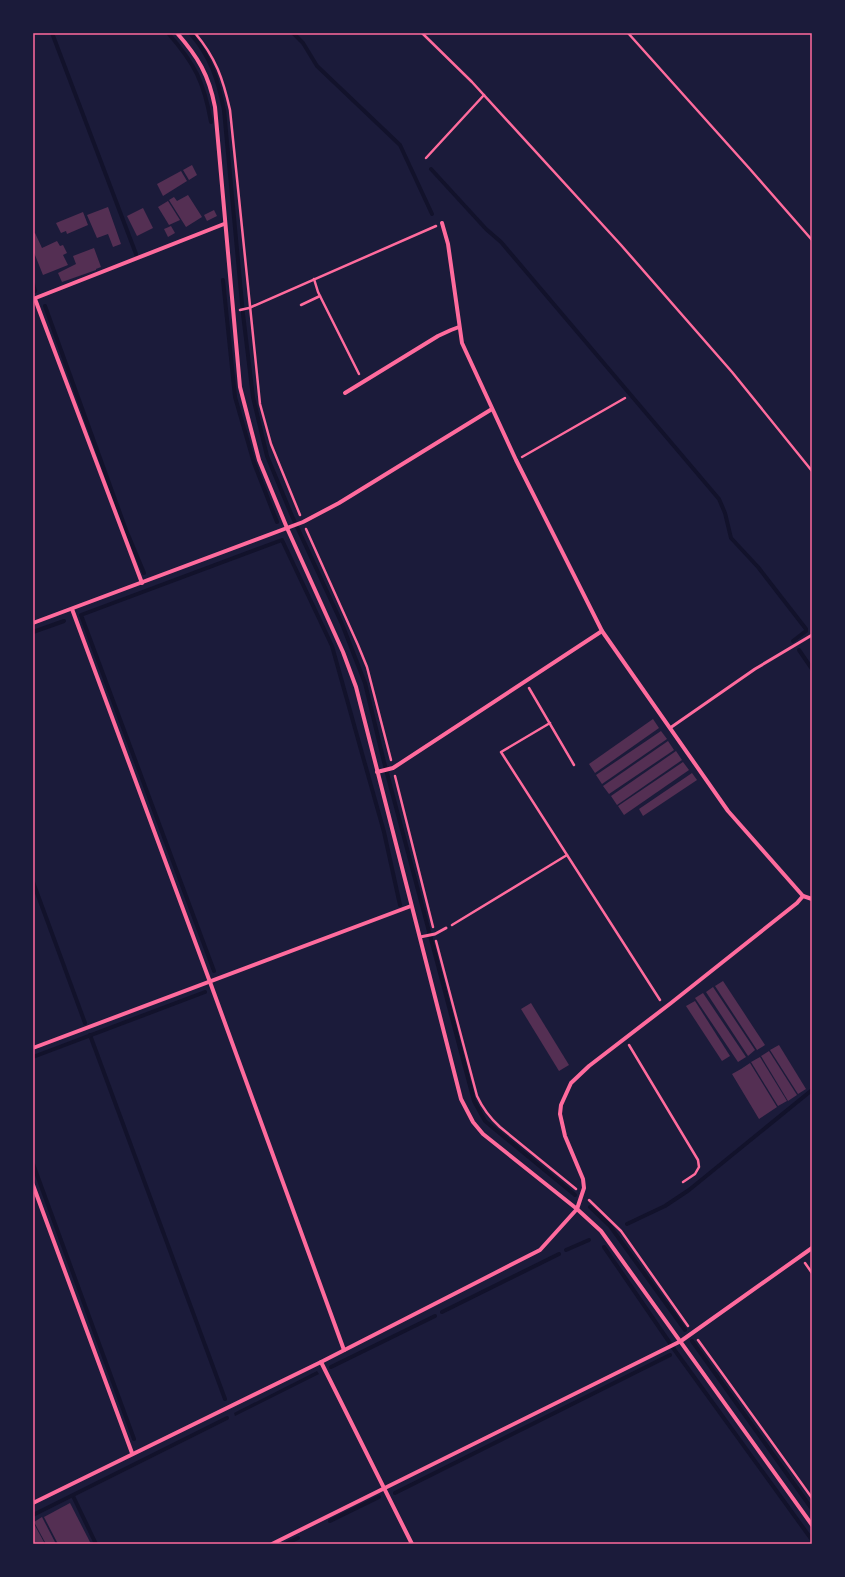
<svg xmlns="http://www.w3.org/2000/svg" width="845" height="1577" viewBox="0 0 845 1577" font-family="'Work Sans',sans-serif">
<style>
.water{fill:#12122b}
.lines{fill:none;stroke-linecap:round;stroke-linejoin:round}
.stream{stroke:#12122b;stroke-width:4}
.building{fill:#542f53}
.path{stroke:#ff6b9d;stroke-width:2.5}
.service{stroke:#ff6b9d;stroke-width:3}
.minor{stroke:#ff6b9d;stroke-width:4}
.neatline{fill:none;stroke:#ff6b9d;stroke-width:1.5}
</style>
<rect width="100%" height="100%" fill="#1b1b3a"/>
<path class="water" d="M317,1371L319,1374L235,1416L234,1413Z"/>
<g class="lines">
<g class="stream">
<path d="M52,33L136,254"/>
<path d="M168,33C195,64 204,82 211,122"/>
<path d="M190,33C211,57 218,80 224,110L243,314L253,397L262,435L267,456L292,516L342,624L365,683L384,762L474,1101L485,1121L491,1126L575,1195"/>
<path d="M293,33L303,43L317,66L400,145L432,214"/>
<path d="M431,169L486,229L501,242L719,499L725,513L731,538L758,567L806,629V631L793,641"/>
<path d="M223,280L235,397L254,463L277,522"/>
<path d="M33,284L35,291"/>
<path d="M45,306L126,530L144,573"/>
<path d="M33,632L64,621"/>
<path d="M799,650L812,669"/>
<path d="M33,882L85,1023"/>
<path d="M214,971L81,615L282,540L332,646L384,832L400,905"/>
<path d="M90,1035L225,1399"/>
<path d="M33,1057L205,992"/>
<path d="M33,1164L134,1439"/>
<path d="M590,1207L610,1226L685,1330"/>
<path d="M627,1224L665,1206L689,1190L812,1090"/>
<path d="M604,1247L676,1352L812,1540"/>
<path d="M566,1250L589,1240"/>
<path d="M442,1312L559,1254"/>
<path d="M692,1341L812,1509"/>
<path d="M331,1367L435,1316"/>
<path d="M395,1493L670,1355"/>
<path d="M73,1496L96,1544"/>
<path d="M33,1515L227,1418"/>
<path d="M330,1521L379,1497"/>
<path d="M285,1544L298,1538"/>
</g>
</g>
<g class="building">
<path d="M192,165L197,175L189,180L183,170Z"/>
<path d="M181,171L187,181L163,196L157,184Z"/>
<path d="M188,195L202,217L186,227L169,200L174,197L177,201Z"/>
<path d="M168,201L180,220L169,225L158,207Z"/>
<path d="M108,207L121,244L113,247L108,234L97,238L87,215Z"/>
<path d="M143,208L153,228L137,236L127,216Z"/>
<path d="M214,210L217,216L207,221L204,215Z"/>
<path d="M83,212L88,225L67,234L66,231L61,233L56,223Z"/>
<path d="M171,226L175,233L168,237L164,229Z"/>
<path d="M35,233L42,248L57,241L60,246L63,245L67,253L63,255L68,265L43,275L33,250V234Z"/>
<path d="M94,248L101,267L96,269V270L62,282L58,273L76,264L73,256Z"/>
<path d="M653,719L659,728L595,773L589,764Z"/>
<path d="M661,731L667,739L602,784L596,775Z"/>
<path d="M668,741L674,750L609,794L603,786Z"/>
<path d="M676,751L682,760L617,805L611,796Z"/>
<path d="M683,762L689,770L624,815L618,806Z"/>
<path d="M692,773L697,780L643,816L639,809Z"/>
<path d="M723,981L765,1045L757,1050L715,986Z"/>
<path d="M713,987L755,1050L748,1056L706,992Z"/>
<path d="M703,993L746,1057L738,1062L695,998Z"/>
<path d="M695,1001L730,1056L722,1061L686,1006Z"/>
<path d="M531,1003L569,1065L559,1071L521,1009Z"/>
<path d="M779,1045L806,1089L798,1094L770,1050Z"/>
<path d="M769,1051L797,1095L788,1101L761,1056Z"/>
<path d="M760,1057L787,1101L778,1106L751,1062Z"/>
<path d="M750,1063L777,1107L759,1119L732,1074L741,1069L752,1087L741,1069Z"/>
<path d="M70,1503L91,1544H58L44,1517Z"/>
<path d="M42,1517L56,1544H46L34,1522Z"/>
<path d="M33,1522L45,1544H34L33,1542Z"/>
</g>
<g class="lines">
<g class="path">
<path d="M195,33C216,58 223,79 230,110L260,404L271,444L300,515"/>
<path d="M422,33L472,82L621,245L732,372L812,471"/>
<path d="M628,33L749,168L812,240"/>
<path d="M426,158L484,95"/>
<path d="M314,279L318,292L359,374"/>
<path d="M301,305L320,296"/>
<path d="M240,310L249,308L436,226"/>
<path d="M522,457L625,398"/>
<path d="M306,529L358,645L367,667L391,760"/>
<path d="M529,688L574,765"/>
<path d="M550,723L501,752L660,1000"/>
<path d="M395,776L433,927"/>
<path d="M452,925L567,855"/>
<path d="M436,941L477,1096C483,1109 490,1118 500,1127L576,1189"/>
<path d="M629,1045L698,1160L699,1167L695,1174L683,1182"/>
<path d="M589,1200L621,1231L688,1326"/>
<path d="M805,1263L812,1273"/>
<path d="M698,1340L812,1498"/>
</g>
<g class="service">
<path d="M670,728L755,669L812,635"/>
<path d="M420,937L435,934L446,928"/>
</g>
<g class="minor">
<path d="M177,33C198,57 209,75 215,107L240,387L259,460L287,528L343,652L356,687L461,1099L473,1122L483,1134L577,1209L601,1231L812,1525"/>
<path d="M442,223L448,244L462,343L516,460L602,631L728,811L803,896L812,899"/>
<path d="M33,299L224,224"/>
<path d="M35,299L142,583"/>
<path d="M345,393L438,336L451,330L459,327"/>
<path d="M72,609L210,982L344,1350"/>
<path d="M33,623L303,522L339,503L492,409"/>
<path d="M377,772L393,768L602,631"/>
<path d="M33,1048L411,906"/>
<path d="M33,1185L132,1453"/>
<path d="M321,1362L412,1544"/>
<path d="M33,1503L321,1362L540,1250L577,1209L584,1188L583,1179L565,1136L560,1114L561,1105L571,1083L589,1066L671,1003L797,903L803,896"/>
<path d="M272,1544L681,1341L812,1248"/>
</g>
</g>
<rect width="845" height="1577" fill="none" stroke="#1b1b3a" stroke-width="68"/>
<rect x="34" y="34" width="777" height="1509" class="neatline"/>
</svg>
